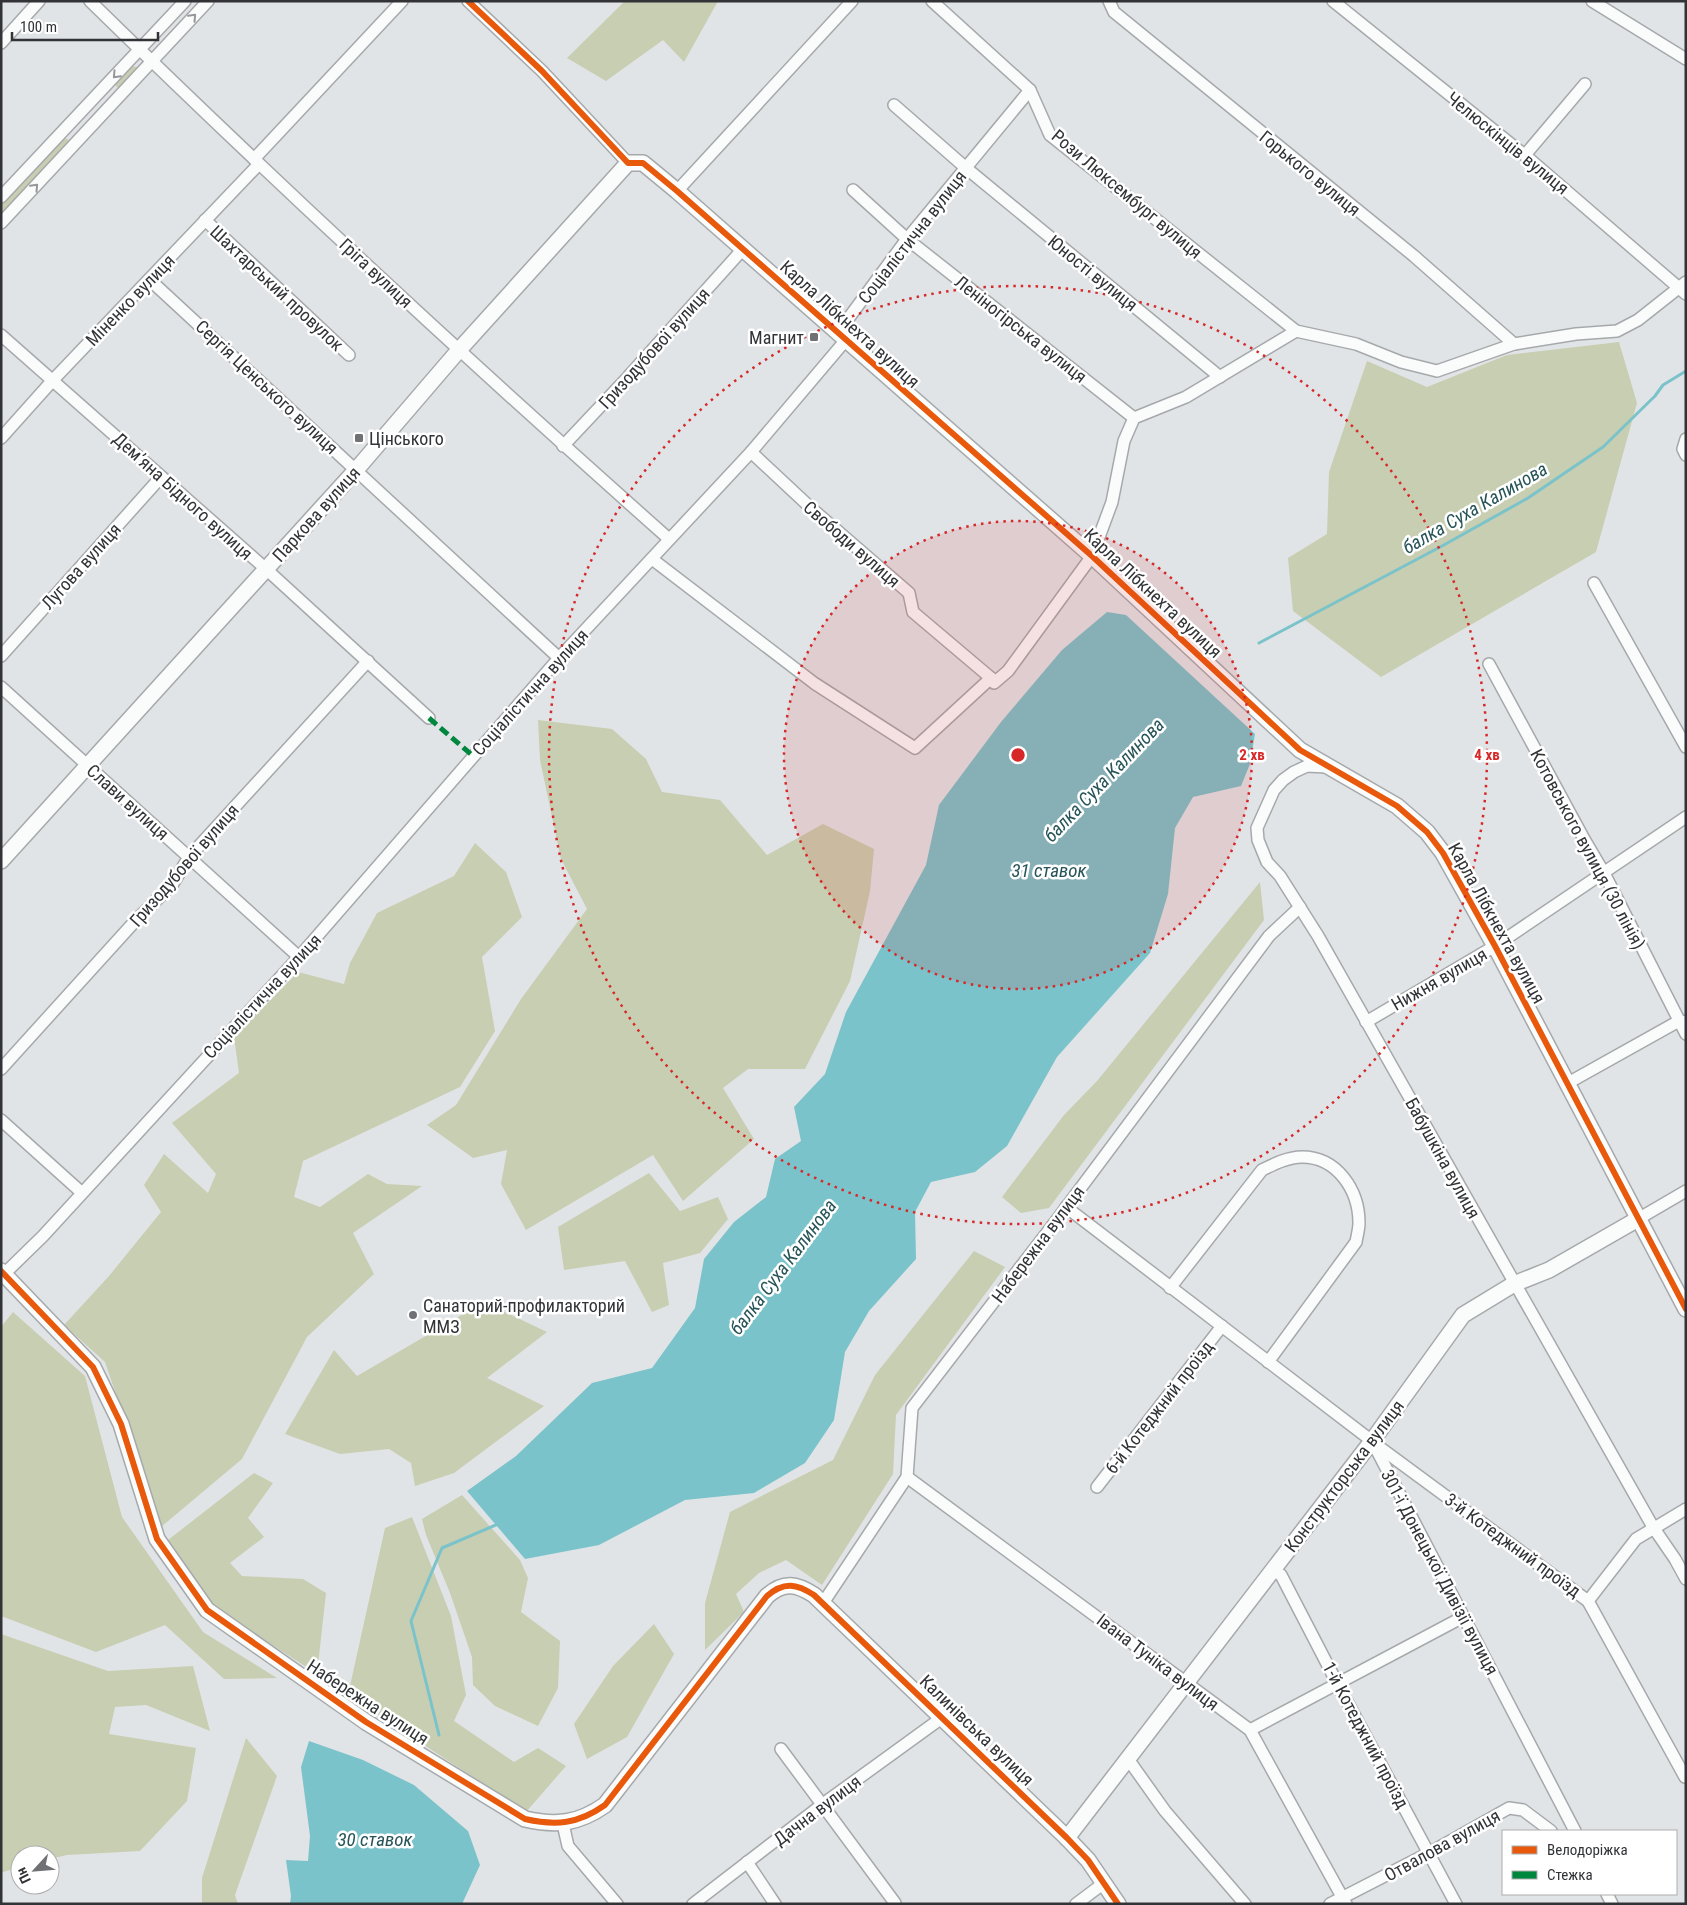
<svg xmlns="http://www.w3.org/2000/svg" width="1687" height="1905" viewBox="0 0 1687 1905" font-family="'Roboto Condensed',sans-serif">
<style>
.green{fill:#c8ceb1}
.water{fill:#7bc3ca}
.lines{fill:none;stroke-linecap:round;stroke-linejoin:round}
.stream{stroke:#7bc3ca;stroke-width:3}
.minor-casing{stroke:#a6a9ab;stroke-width:14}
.tertiary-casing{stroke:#a6a9ab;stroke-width:18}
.minor{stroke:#fafbfb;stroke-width:11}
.tertiary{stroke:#fafbfb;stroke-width:15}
.quiet{stroke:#00873e;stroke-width:5;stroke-dasharray:10 5;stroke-linecap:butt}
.cycleway-casing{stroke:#fff;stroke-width:9}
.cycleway{stroke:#e8590c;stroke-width:6}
.oneway{stroke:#969798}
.ring{fill:none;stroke:#d62828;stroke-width:2.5;stroke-dasharray:2.5 5}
.poi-dot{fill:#6f7174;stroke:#fff;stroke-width:2}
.labels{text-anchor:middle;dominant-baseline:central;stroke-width:5;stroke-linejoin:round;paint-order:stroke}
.street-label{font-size:18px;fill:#323336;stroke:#fff}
.poi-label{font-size:18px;fill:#323336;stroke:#fff;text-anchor:start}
.water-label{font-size:19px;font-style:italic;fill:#275458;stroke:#fff}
.centre{fill:#d62828;stroke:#fff;stroke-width:2.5}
.ring-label{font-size:15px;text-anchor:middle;font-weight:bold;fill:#d62828;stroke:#fff;stroke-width:5;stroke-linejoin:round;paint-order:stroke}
</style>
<rect width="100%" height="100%" fill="#e1e4e7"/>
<g class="green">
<path d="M625,1H718L684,62L663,40L606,81L567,58Z"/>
<path d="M132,66L140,68L120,90L114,84Z"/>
<path d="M64,138L72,141L1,216V205Z"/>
<path d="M1619,342L1637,403L1596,552L1381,677L1293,611L1288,558L1327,534L1329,472L1367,361L1427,387L1507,355Z"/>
<path d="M538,720L612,729L646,759L662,792L720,800L767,855L823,824L874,849L870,891L850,981L805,1069H748L723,1088L754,1139L683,1201L653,1155L526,1230L501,1184L507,1150L473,1158L427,1125L456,1105L521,999L587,909L561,859L540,760Z"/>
<path d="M475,843L506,872L522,917L482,957L495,1031L460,1087L303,1161L294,1197L320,1207L368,1174L387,1184L422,1186L353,1233L374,1274L307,1337L242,1459L161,1527L105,1362L64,1325L109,1276L161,1212L144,1185L164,1154L208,1193L216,1174L172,1123L239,1073L234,1037L298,972L344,984L350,963L377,913L454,876Z"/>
<path d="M1260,882L1264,920L1049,1208L1021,1213L1002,1197L1064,1115L1097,1081Z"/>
<path d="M649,1173L680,1211L718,1197L728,1219L700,1253L663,1263L669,1305L652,1312L625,1261L564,1270L558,1227Z"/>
<path d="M974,1251L1005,1267L896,1415L893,1474L822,1585L786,1560L759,1573L736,1594L744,1612L705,1650V1603L730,1512L833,1460L875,1375Z"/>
<path d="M484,1302L547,1332L487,1378L544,1406L454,1473L415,1486L411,1463L389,1449L340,1454L285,1434L334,1350L357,1376Z"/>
<path d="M13,1312L85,1376L122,1517L203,1632L277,1678L224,1679L165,1625L96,1652L1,1616V1327Z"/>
<path d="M254,1473L273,1483L248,1518L264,1537L230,1563L242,1576L303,1579L326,1593L317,1674L211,1605L168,1540Z"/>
<path d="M462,1495L520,1560L528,1578L521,1612L560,1641L558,1688L538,1726L495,1706L473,1685L472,1657L450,1593L426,1535L422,1519Z"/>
<path d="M412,1517L451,1616L466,1695L454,1721L514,1762L538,1748L566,1766L526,1812L348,1695L385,1528Z"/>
<path d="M654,1624L674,1654L627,1737L587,1759L574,1724L613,1666Z"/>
<path d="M1,1634L108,1671L193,1666L210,1731L146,1705L115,1707L109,1734L196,1748L187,1801L140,1851L67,1855L50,1859V1855H20V1867L3,1872L1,1875Z"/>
<path d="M246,1738L277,1776L235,1895L238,1904H202V1878Z"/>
</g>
<g class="water">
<path d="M1107,612L1126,615L1255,734L1250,764L1241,786L1193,797L1175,828L1168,894L1150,953L1057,1057L1007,1146L975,1172L931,1182L915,1212L916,1259L869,1311L845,1352L834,1420L805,1463L754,1493L685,1500L599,1545L525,1559L467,1491L516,1456L592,1383L652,1368L695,1308L704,1259L734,1222L766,1197L775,1159L801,1141L794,1107L825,1074L846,1012L926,865L939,805L1001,722L1062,650Z"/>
<path d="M309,1741L363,1760L414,1785L468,1831L480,1865L462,1904H290L291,1896L286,1860L308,1861L310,1836L301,1767Z"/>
</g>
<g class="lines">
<g class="stream">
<path d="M1259,643L1442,546L1528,498L1603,447L1655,396L1663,385L1686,371"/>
<path d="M439,1735L411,1621L442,1548L498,1524"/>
</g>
<g class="minor-casing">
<g id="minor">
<path d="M90,1C278,185 472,364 669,539"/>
<path d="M468,1L542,71L628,163"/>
<path d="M932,1L1030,90L1050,135L1296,331"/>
<path d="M1109,1L1114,12L1414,256L1514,344"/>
<path d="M1333,1L1527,157L1686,294"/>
<path d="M1592,1L1686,59"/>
<path d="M1,43L39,1"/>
<path d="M894,105L966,168L1220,377"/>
<path d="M1525,155L1585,84"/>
<path d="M254,159L402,1"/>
<path d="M853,190L907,239L1134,418"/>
<path d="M677,191L852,1"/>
<path d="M1,197L185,1"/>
<path d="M205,220L349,355"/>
<path d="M1,223L208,1"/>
<path d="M150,280L559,658"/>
<path d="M1,335L266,569L429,718"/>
<path d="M1,438L53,380L259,164"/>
<path d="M1686,439L1683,449L1686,455"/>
<path d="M563,446L628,377L743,249"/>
<path d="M751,452L811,508L909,593L913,612L991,678"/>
<path d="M652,559L814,683L915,748L991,678L994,683L1008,671L1092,556L1112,502L1124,441L1134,418L1186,397L1296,331L1356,344L1401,362L1437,371L1514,344L1576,334L1617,331L1638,320L1686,282"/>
<path d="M1594,583L1686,747"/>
<path d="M1,656L161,477"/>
<path d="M1489,664L1584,839L1604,873L1686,1034"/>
<path d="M1,687L299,957"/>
<path d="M1327,767L1307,766L1294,772L1283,780L1274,790L1257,828L1258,840L1267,862L1280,876L1318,936L1653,1527L1675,1559L1686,1579"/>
<path d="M1366,1022L1495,946L1686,817"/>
<path d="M1,1069L137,919L172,885L189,857L368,661"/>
<path d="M1568,1083L1679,1021L1686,1022"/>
<path d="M1,1120L81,1192"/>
<path d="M1066,1207L1372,1441L1575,1831"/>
<path d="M1638,1219L1686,1191"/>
<path d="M1,1277L43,1236L299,957L559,658L751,452L845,341V323L907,239L1030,90"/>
<path d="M1170,1288L1262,1170C1274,1164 1288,1157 1302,1157C1337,1157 1359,1190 1359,1223C1359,1229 1357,1236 1356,1242L1268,1362"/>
<path d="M1375,1444L1588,1601L1685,1777"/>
<path d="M907,1477L1250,1730L1346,1904"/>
<path d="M1097,1487L1222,1326"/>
<path d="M1273,1570L1281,1575L1337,1683L1456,1904"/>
<path d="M1588,1601L1636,1539L1686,1509"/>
<path d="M823,1603L907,1477L912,1408L1056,1221L1269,936L1300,907"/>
<path d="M1250,1730L1463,1617"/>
<path d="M781,1749L895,1903"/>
<path d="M1128,1759L1165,1811L1245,1904"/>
<path d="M563,1824L568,1846L617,1904"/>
<path d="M747,1862L775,1904"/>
<path d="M1607,1894L1612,1904"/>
<path d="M693,1904L823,1804L943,1717"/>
<path d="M1076,1904L1104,1883"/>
<path d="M1330,1904L1429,1853L1509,1808L1523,1810L1551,1831"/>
</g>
</g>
<g class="tertiary-casing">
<g id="tertiary">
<path d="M1,861L356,470L459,350L628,163H643L677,191L1092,556L1300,750L1397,806L1427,832L1443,853L1495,946L1686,1309"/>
<path d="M1,1271L93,1367L121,1424L157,1539L207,1610L366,1722L525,1819C556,1826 578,1824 605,1805L767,1596C784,1581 797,1584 814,1595L1067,1838L1088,1860L1118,1904"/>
<path d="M1067,1838L1372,1441L1463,1315L1514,1284L1549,1270L1638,1219"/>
</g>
</g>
<use href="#minor" class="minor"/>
<use href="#tertiary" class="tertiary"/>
<path class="quiet" d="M429,718L473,756"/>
<g class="cycleway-casing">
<g id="cycleway">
<path d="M468,1L542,71L628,163H643L677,191L1092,556L1300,750L1397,806L1427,832L1443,853L1495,946L1686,1309"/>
<path d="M1,1271L93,1367L121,1424L157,1539L207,1610L366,1722L525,1819C556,1826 578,1824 605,1805L767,1596C784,1581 797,1584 814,1595L1067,1838L1088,1860L1118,1904"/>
</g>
</g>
<use href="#cycleway" class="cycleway"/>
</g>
<defs><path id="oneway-chevron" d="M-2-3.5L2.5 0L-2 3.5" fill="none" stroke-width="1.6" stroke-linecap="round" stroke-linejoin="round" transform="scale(1.25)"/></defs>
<g class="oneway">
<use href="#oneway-chevron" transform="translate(193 17) rotate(-47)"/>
<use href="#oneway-chevron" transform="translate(116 75) rotate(133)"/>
<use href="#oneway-chevron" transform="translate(35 187) rotate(-47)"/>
</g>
<circle cx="1018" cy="755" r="234" fill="#d62828" fill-opacity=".12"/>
<g class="ring">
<circle cx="1018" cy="755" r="234"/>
<circle cx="1018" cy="755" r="469"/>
</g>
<g class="poi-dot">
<rect x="809" y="332" width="10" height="10" rx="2.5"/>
<rect x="354" y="433" width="10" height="10" rx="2.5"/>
<circle cx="413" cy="1315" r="5"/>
</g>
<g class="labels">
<g class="street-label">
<text transform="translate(1508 143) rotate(39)">Челюскінців вулиця</text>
<text transform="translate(1310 173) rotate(39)">Горького вулиця</text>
<text transform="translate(1127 194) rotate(40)">Рози Люксембург вулиця</text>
<text transform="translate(912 237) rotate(-52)">Соціалістична вулиця</text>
<text transform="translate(376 273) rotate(43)">Гріга вулиця</text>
<text transform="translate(1093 273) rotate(39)">Юності вулиця</text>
<text transform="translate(277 288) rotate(43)">Шахтарський провулок</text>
<text transform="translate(130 300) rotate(-46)">Міненко вулиця</text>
<text transform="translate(850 324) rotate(42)">Карла Лібкнехта вулиця</text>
<text transform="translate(1021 329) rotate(38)">Леніногірська вулиця</text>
<text transform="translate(654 348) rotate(-48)">Гризодубової вулиця</text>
<text transform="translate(267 387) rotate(43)">Сергія Ценського вулиця</text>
<text transform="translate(183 496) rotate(42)">Дем’яна Бідного вулиця</text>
<text transform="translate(316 514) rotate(-48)">Паркова вулиця</text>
<text transform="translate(852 544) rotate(41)">Свободи вулиця</text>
<text transform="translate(81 566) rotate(-48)">Лугова вулиця</text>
<text transform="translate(1153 593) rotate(43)">Карла Лібкнехта вулиця</text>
<text transform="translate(530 692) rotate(-48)">Соціалістична вулиця</text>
<text transform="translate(128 802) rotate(42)">Слави вулиця</text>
<text transform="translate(1588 849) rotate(62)">Котовського вулиця (30 лiнiя)</text>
<text transform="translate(184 865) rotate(-49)">Гризодубової вулиця</text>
<text transform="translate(1497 923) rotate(61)">Карла Лібкнехта вулиця</text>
<text transform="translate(1439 979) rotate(-30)">Нижня вулиця</text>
<text transform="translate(262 996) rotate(-47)">Соціалістична вулиця</text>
<text transform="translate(1443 1158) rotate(61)">Бабушкіна вулиця</text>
<text transform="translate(1038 1244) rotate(-53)">Набережна вулиця</text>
<text transform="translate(1159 1407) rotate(-52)">6-й Котеджний проїзд</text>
<text transform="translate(1344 1476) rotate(-53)">Конструкторська вулиця</text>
<text transform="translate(1513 1545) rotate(36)">3-й Котеджний проїзд</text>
<text transform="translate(1440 1572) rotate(62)">301-ї Донецької Дивізії вулиця</text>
<text transform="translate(1158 1662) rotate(37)">Івана Туніка вулиця</text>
<text transform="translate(368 1702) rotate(33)">Набережна вулиця</text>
<text transform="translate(977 1730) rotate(44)">Калинівська вулиця</text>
<text transform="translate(1366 1735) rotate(62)">1-й Котеджний проїзд</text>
<text transform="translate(817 1810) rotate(-37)">Дачна вулиця</text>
<text transform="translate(1442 1845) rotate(-29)">Отвалова вулиця</text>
</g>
<g class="poi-label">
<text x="804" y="337" text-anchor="end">Магнит</text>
<text x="369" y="438">Цінського</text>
<text x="423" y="1305">Санаторий-профилакторий<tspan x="423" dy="21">ММЗ</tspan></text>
</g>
<g class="water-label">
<text transform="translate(1475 508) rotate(-30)">балка Суха Калинова</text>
<text transform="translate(1104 780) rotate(-46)">балка Суха Калинова</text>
<text x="1049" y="870">31 ставок</text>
<text transform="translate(783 1267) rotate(-53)">балка Суха Калинова</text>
<text x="375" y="1839">30 ставок</text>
</g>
</g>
<circle cx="1018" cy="755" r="8" class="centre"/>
<g class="ring-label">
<text x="1252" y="760">2 хв</text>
<text x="1487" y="760">4 хв</text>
</g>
<rect width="1687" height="1905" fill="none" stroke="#323336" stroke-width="5"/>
<rect x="1502" y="1830" width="175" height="65" fill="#ffffff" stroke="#adadaf"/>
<rect x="1512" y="1846" width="25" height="8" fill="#e8590c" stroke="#adadaf"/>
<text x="1547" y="1855" font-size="15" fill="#323336">Велодоріжка</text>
<rect x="1512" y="1871" width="25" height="8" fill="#00873e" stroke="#adadaf"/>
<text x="1547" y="1880" font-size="15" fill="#323336">Стежка</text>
<g transform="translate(35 1870) rotate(244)"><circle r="24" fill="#ffffff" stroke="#adadaf"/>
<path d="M0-4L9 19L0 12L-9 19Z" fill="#6f7174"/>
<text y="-8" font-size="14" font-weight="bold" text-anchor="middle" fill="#323336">Пн</text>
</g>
<path d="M12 32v8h146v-8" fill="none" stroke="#323336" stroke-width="2.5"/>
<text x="20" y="32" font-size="15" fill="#323336" stroke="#ffffff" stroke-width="4" paint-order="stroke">100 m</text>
</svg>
